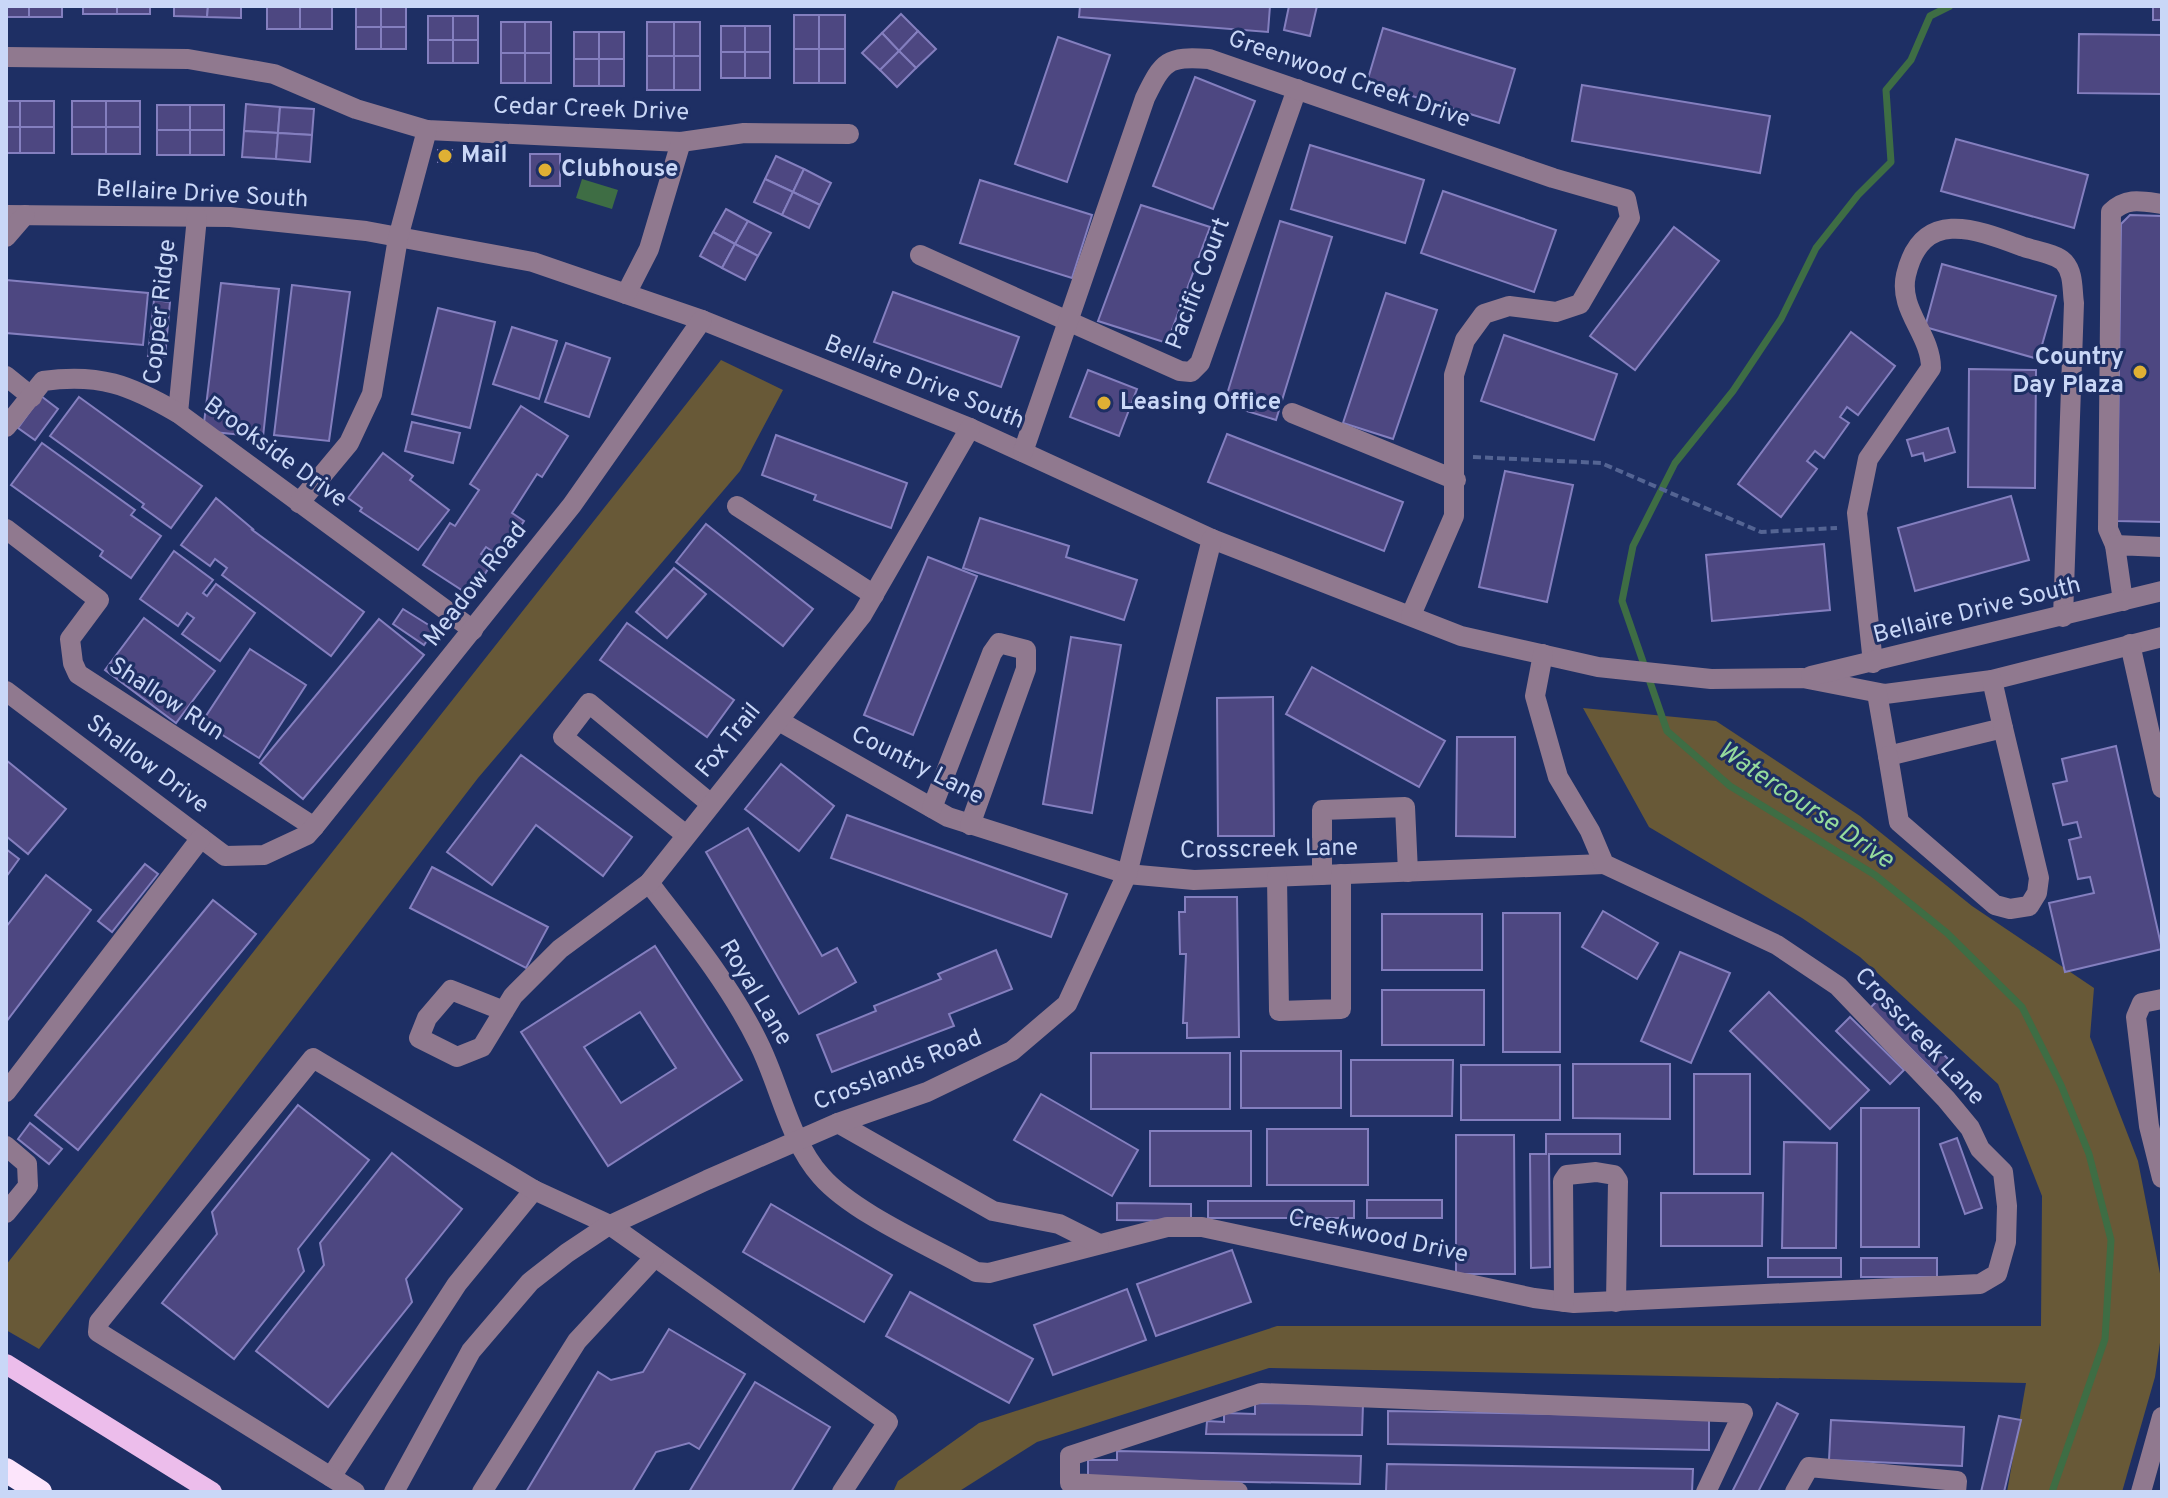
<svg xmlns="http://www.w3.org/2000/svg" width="2168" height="1498" viewBox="0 0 2168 1498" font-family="Overpass,sans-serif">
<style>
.green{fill:#685937}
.water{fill:#3e6d44}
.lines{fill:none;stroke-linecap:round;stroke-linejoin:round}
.stream{stroke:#3e6d44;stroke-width:7}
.building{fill:#4d4781;stroke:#847fbf;stroke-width:2;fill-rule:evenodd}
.path{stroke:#546493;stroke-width:4;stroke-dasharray:8 4;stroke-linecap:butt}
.minor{stroke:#90798f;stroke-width:20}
.major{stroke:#ecbdeb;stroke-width:20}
.highway{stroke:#fce5fb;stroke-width:24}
.poi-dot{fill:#dfb034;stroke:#1e2f64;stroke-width:3}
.labels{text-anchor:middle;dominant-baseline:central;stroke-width:6;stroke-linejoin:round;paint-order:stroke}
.street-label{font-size:24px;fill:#c9d7f7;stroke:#1e2f64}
.poi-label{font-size:24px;font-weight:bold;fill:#c9d7f7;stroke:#1e2f64;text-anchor:start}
.water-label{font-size:26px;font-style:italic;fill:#95db9c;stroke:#1e2f64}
</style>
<rect width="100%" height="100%" fill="#1e2f64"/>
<g class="green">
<path d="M721,360L783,390L740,471L478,778L39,1349L6,1330V1265Z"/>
<path d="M1583,708L1716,721L1860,816L1972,906L2094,988L2090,1037L2138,1161L2162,1284V1329L2155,1377L2122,1492H2007L2026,1383L1269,1368L1037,1442L958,1492H893L898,1481L979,1423L1277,1326H2041L2042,1196L1998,1084L1860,957L1802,918L1649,827Z"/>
</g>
<path class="water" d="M582,179L618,190L612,209L576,198Z"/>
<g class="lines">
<path class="stream" d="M1950,6L1930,16L1911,60L1886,90L1891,162L1858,195L1816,248L1781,319L1733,391L1675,463L1633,546L1622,601L1667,731L1730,786L1875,875L1947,933L2022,1007L2061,1085L2089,1154L2111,1240L2105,1339L2052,1492"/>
</g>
<g class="building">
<rect x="6" y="6" width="23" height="11"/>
<rect x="29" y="6" width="33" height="11"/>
<rect x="83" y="6" width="34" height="8"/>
<rect x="117" y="6" width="33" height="8"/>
<path d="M174,6H208L207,17L174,16Z"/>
<path d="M208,6H241V18L207,17Z"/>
<rect x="267" y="6" width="33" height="23"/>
<rect x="300" y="6" width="32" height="23"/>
<rect x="356" y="6" width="25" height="21"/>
<rect x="381" y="6" width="25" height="21"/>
<path d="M1080,6H1270L1268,32L1079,17Z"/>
<path d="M1289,6H1317L1310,36L1284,30Z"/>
<rect x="2153" y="6" width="9" height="14"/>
<path d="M901,14L918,31L899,51L882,33Z"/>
<rect x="794" y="15" width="25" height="34"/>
<rect x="819" y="15" width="26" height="34"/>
<rect x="428" y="16" width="25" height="24"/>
<rect x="453" y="16" width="25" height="24"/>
<rect x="501" y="22" width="24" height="31"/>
<rect x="525" y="22" width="26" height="31"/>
<rect x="647" y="22" width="27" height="34"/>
<rect x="674" y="22" width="26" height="34"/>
<rect x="721" y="26" width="24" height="26"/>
<rect x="745" y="26" width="25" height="26"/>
<rect x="356" y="27" width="25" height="22"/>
<rect x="381" y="27" width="25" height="22"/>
<path d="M1383,28L1515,69L1499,123L1367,82Z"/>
<path d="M918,31L936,49L916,68L899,51Z"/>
<rect x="574" y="32" width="25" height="27"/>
<rect x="599" y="32" width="25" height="27"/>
<path d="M882,33L899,51L880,70L862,53Z"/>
<path d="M2079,34L2162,35V94L2078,93Z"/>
<path d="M1058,37L1110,55L1067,182L1015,164Z"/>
<rect x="428" y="40" width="25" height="23"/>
<rect x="453" y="40" width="25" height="23"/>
<rect x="794" y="49" width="25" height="34"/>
<rect x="819" y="49" width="26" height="34"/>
<path d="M899,51L916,68L897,87L880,70Z"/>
<rect x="721" y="52" width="24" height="26"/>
<rect x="745" y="52" width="25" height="26"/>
<rect x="501" y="53" width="24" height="30"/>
<rect x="525" y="53" width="26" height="30"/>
<rect x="647" y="56" width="27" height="34"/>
<rect x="674" y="56" width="26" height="34"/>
<rect x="574" y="59" width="25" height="27"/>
<rect x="599" y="59" width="25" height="27"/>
<path d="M1195,77L1255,101L1213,209L1153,186Z"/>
<path d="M1582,85L1770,116L1760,173L1572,141Z"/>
<rect x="6" y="101" width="14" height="26"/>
<rect x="20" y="101" width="34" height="26"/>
<rect x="72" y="101" width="34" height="26"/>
<rect x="106" y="101" width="34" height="26"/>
<path d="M246,104L280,107L278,133L244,131Z"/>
<rect x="157" y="105" width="33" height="25"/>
<rect x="190" y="105" width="34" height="25"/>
<path d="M280,107L314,109L312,135L278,133Z"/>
<rect x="6" y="127" width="14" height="26"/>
<rect x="20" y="127" width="34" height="26"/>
<rect x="72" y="127" width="34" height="27"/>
<rect x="106" y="127" width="34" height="27"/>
<rect x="157" y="130" width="33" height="25"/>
<rect x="190" y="130" width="34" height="25"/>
<path d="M244,131L278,133L276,159L242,157Z"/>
<path d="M278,133L312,135L310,162L276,159Z"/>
<path d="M1956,139L2088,175L2074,228L1941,191Z"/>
<path d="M1310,145L1424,180L1405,243L1291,209Z"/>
<path d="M438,150H452L451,162H438Z"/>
<rect x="530" y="154" width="30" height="32"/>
<path d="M776,156L804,169L793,192L765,179Z"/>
<path d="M804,169L831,183L820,205L793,192Z"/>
<path d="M765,179L793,192L782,215L754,202Z"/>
<path d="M980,180L1092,215L1072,278L960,243Z"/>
<path d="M1443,191L1556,230L1534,292L1421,253Z"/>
<path d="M793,192L820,205L809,228L782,215Z"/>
<path d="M1141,205L1210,227L1167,343L1098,321Z"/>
<path d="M726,209L748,221L735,244L713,232Z"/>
<path d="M2130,215L2162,216V522L2117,521L2121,224Z"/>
<path d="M748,221L771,233L758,256L735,244Z"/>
<path d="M1280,221L1332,237L1276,420L1224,404Z"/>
<path d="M1674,227L1719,261L1635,370L1590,336Z"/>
<path d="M713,232L735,244L722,268L700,256Z"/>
<path d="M735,244L758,256L745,280L722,268Z"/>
<path d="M1942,264L2056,296L2038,359L1925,327Z"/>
<path d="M6,280L148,293L143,345L6,333Z"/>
<path d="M221,283L279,289L263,437L203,431Z"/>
<path d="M292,285L350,292L329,441L274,435Z"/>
<path d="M893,292L1019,337L1001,387L874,342Z"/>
<path d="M1386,293L1437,310L1393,439L1343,423Z"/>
<path d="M154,300L170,302L165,357L148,356Z"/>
<path d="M438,308L495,322L470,428L412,414Z"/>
<path d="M512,327L557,341L539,399L493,384Z"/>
<path d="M1851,332L1895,366L1858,415L1847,407L1840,417L1849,423L1824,458L1815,451L1807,461L1817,469L1781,517L1738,484Z"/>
<path d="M1504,335L1617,374L1594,440L1481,401Z"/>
<path d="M566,343L610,358L589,417L545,402Z"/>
<path d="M1969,369L2036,370L2035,488L1968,487Z"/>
<path d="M1088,370L1137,389L1119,436L1070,417Z"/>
<path d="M41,396L58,409L35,440L18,428Z"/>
<path d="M79,397L202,486L171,528L142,507L144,504L50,436Z"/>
<path d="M521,406L568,436L542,477L537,474L512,513L524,521L501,557L486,547L481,554L493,561L471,596L423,565L450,523L455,526L479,490L470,484Z"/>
<path d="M412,422L460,433L453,463L405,451Z"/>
<path d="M1948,428L1955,452L1925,461L1923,453L1912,456L1907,440Z"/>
<path d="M1227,434L1403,502L1384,551L1208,482Z"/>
<path d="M776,435L907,483L891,528L814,500L816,495L762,475Z"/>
<path d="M42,443L135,510L131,515L161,536L131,578L100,556L103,551L11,485Z"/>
<path d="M383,453L413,476L410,480L449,510L418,550L360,511L362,508L348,498Z"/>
<path d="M1505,471L1573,485L1547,602L1479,587Z"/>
<path d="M2011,496L2029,560L1915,591L1898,528Z"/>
<path d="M216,498L254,530L251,529L364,612L331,656L222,575L227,568L215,559L210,566L181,545Z"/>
<path d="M980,518L1069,546L1066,557L1137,580L1124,620L963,568Z"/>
<path d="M706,524L813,609L783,646L676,562Z"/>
<path d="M1824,544L1830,610L1712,621L1706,555Z"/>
<path d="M174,551L213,580L203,593L207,596L216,584L255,613L220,661L182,634L194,618L187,613L178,626L140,599Z"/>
<path d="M928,557L977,576L913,735L864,715Z"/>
<path d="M674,568L706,594L667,638L636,612Z"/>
<path d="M403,609L435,629L424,645L393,624Z"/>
<path d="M144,618L215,671L176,723L105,670Z"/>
<path d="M379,619L424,655L303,799L260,763Z"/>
<path d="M627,623L734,700L707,737L600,660Z"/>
<path d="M1071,637L1121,645L1092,813L1043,804Z"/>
<path d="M250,649L306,685L259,758L202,722Z"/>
<path d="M1312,667L1445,741L1419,787L1286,714Z"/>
<path d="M1273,697L1274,836H1218L1217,698Z"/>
<path d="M1457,737H1515V837L1456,836Z"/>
<path d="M2116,746L2162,949L2065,972L2049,903L2094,893L2090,877L2078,879L2069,840L2081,837L2077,822L2063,825L2053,784L2067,781L2062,759Z"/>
<path d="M521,755L632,837L603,876L536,825L492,885L447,852Z"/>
<path d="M6,760L66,809L28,854L6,836Z"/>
<path d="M781,764L834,806L799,851L745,809Z"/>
<path d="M847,815L1067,894L1051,937L831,858Z"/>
<path d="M748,828L822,956L837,948L856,982L799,1014L706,852Z"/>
<path d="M6,849L19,859L6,877Z"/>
<path d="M145,864L158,874L112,932L98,921Z"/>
<path d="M432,867L548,927L526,968L410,908Z"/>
<path d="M46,875L91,910L6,1022V927Z"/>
<path d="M1185,897H1237L1239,1037L1187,1038V1023H1183L1186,954H1180L1179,912H1185Z"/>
<path d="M213,900L256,934L78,1150L35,1115Z"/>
<path d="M1603,911L1658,943L1637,979L1582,947Z"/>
<rect x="1503" y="913" width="57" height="139"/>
<rect x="1382" y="914" width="100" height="56"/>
<path d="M655,946L742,1080L608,1166L521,1032ZM640,1012L676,1068L621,1103L584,1047Z"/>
<path d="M996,950L1012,989L949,1014L954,1026L832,1072L817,1035L876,1011L874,1006L941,979L938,974Z"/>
<path d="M1680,952L1730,973L1691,1063L1641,1041Z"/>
<rect x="1382" y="990" width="102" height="55"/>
<path d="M1769,992L1869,1090L1830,1129L1730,1031Z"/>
<path d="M1884,994L1950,1061L1936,1074L1870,1008Z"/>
<path d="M1850,1017L1904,1070L1890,1084L1836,1031Z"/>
<rect x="1241" y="1051" width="100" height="57"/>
<rect x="1091" y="1053" width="139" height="56"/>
<path d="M1351,1060H1453L1452,1116H1351Z"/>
<path d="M1573,1064H1670V1119L1573,1118Z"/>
<rect x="1461" y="1065" width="99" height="55"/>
<rect x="1694" y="1074" width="56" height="100"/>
<path d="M1041,1094L1138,1150L1112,1196L1014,1140Z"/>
<path d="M298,1105L369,1160L298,1249L304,1271L234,1359L162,1303L217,1234L212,1212Z"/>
<rect x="1861" y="1108" width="58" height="139"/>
<path d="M30,1123L62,1149L49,1164L18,1139Z"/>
<rect x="1267" y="1129" width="101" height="56"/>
<rect x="1150" y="1131" width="101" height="55"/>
<path d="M1546,1134H1620V1154H1549L1550,1267L1531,1268L1530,1154H1546Z"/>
<path d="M1456,1135H1514L1515,1274H1456Z"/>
<path d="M1957,1138L1982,1208L1965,1214L1940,1144Z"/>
<path d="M1784,1142L1837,1143L1836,1248H1782Z"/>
<path d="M392,1153L462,1209L406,1279L412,1302L328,1407L256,1351L324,1265L320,1243Z"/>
<path d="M1661,1193H1763L1762,1246H1661Z"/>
<rect x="1367" y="1200" width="75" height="18"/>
<rect x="1208" y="1201" width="146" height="17"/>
<path d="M1117,1203L1191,1204V1221L1117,1220Z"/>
<path d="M771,1204L892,1275L864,1322L743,1252Z"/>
<path d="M1232,1250L1251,1302L1156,1336L1137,1284Z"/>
<rect x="1768" y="1258" width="73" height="19"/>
<rect x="1861" y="1258" width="76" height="19"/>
<path d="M1127,1289L1146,1340L1053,1375L1034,1325Z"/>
<path d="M910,1292L1033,1359L1009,1403L886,1336Z"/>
<path d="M669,1329L745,1374L699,1449L689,1443L656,1452L632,1492H526L598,1372L611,1380L643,1372Z"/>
<path d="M755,1382L830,1427L791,1492H689Z"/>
<path d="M1255,1403L1363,1404L1362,1435L1206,1434L1207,1421L1224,1422V1413L1255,1414Z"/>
<path d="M1777,1403L1798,1414L1758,1492H1732Z"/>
<path d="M1388,1411L1709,1417V1450L1388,1444Z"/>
<path d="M1999,1416L2021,1420L2004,1492H1981Z"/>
<path d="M1831,1420L1964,1427L1962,1466L1829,1460Z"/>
<path d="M1117,1451L1361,1456L1360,1484L1088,1479V1460H1117Z"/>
<path d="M1387,1464L1693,1469L1692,1492L1386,1491Z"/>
</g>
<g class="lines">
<path class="path" d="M1473,457L1601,463L1761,532L1837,528"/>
<g class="minor">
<path d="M6,57L188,59L274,74L356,109L427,130L681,142L744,133L849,134"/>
<path d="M6,215L230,217L366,231L533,262L702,320L970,428L1212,539L1461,636L1598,667L1711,679L1803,678L1885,694L1992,680L2162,637"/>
<path d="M6,237L25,215"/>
<path d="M920,255L1180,371L1191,372L1200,363L1297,89"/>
<path d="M626,294L649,249L681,142"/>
<path d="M6,376L32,397"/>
<path d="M178,413L197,217"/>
<path d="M1292,413L1456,480"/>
<path d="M6,427L43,381C99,373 130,385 178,413L473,630"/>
<path d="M1023,452L1145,98C1163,61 1167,56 1209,59L1553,178L1626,199L1630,218L1580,304L1556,312L1509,306L1484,314L1465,340L1454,375V516L1411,615"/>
<path d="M299,503L349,443L372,394L398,238L427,130"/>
<path d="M737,506L874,595"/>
<path d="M6,529L99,600L70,639L73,663L78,674L314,827"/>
<path d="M2115,545L2108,529L2111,212C2127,197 2141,201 2162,204"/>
<path d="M2123,601L2115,545L2162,547"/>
<path d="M2130,644L2162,788"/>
<path d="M1873,663L1857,513L1868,459L1931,368C1931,334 1898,310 1906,275C1922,207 1976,229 2024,247C2036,251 2056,254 2064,262C2074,273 2072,290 2074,303L2063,617"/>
<path d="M1811,676L2162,591"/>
<path d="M6,691L225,856L264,855L307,835L314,827L572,505L702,320"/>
<path d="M1877,693L1888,756L2003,728L1992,680"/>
<path d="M779,721L948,817L1127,874L1194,880L1604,864"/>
<path d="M1888,756L1899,822L1995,905L2010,909L2029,906L2037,893L2039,878L2003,728"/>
<path d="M932,808L992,653L999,643L1026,650V669L970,825"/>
<path d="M686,835L563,737L589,703L711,804"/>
<path d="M1322,875V810L1405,807L1408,872"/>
<path d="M1277,877L1279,1011L1341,1009V874"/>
<path d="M649,883C688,933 731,986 759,1044C780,1086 789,1140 821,1176C853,1213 932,1247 976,1272L989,1273L1167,1227H1202L1534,1298L1574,1303L1980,1284L1997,1274L2006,1242L2007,1206L2003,1172L1980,1149L1970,1128L1946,1099L1838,986L1777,945L1604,864L1590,831L1558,777L1535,696L1543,654"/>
<path d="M2162,999L2142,1003L2136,1017L2149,1126L2162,1178"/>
<path d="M504,1011L451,990L427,1018L419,1038L457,1057L482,1047L513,996L560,949L649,883L862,615L970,428"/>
<path d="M6,1092L201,838"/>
<path d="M838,1123L993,1211L1059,1224L1099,1244"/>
<path d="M6,1146L27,1164L28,1186L6,1213"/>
<path d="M1564,1302L1563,1181L1567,1175L1596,1172L1614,1175L1618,1181L1616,1302"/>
<path d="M331,1477L457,1284L534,1190"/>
<path d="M355,1492L98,1332L99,1322L313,1058L534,1190L610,1225L888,1422L842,1492"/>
<path d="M394,1492L471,1351L530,1282L567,1253L606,1227L707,1180L838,1123L927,1092L1012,1051L1067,1004L1127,874L1212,539"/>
<path d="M482,1492L577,1341L654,1258"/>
<path d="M1238,1492L1070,1483V1456L1261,1393L1743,1413L1706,1492"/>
<path d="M1795,1492L1809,1467L1957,1481L1956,1492"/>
<path d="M2141,1492L2162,1417"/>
</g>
<path class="major" d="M6,1364L212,1492"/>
<path class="highway" d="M6,1470L40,1492"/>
</g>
<g class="poi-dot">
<circle cx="445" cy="156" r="8"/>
<circle cx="545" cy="170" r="8"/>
<circle cx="2140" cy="372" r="8"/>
<circle cx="1104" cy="403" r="8"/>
</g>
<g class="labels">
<g class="street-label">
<text transform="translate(1349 80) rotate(19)">Greenwood Creek Drive</text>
<text transform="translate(591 110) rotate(2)">Cedar Creek Drive</text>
<text transform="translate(202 195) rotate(3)">Bellaire Drive South</text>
<text transform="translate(1199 284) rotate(-69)">Pacific Court</text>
<text transform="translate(161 312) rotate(-84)">Copper Ridge</text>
<text transform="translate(924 383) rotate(22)">Bellaire Drive South</text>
<text transform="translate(275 453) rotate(36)">Brookside Drive</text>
<text transform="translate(476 585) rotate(-52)">Meadow Road</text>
<text transform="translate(1977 611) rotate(-14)">Bellaire Drive South</text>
<text transform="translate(166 700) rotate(33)">Shallow Run</text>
<text transform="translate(729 741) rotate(-51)">Fox Trail</text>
<text transform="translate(147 765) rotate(37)">Shallow Drive</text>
<text transform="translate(917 766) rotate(27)">Country Lane</text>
<text transform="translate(1269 850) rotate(-1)">Crosscreek Lane</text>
<text transform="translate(755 993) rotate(59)">Royal Lane</text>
<text transform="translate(1919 1037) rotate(47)">Crosscreek Lane</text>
<text transform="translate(898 1071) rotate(-22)">Crosslands Road</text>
<text transform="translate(1378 1237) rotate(12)">Creekwood Drive</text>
</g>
<g class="poi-label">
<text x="461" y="156">Mail</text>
<text x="561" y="170">Clubhouse</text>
<text x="2124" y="358" text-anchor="end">Country<tspan x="2124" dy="28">Day Plaza</tspan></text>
<text x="1120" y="403">Leasing Office</text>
</g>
<g class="water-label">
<text transform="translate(1805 806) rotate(34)">Watercourse Drive</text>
</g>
</g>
<rect width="2168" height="1498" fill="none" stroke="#c9d7f7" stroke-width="16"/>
</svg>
